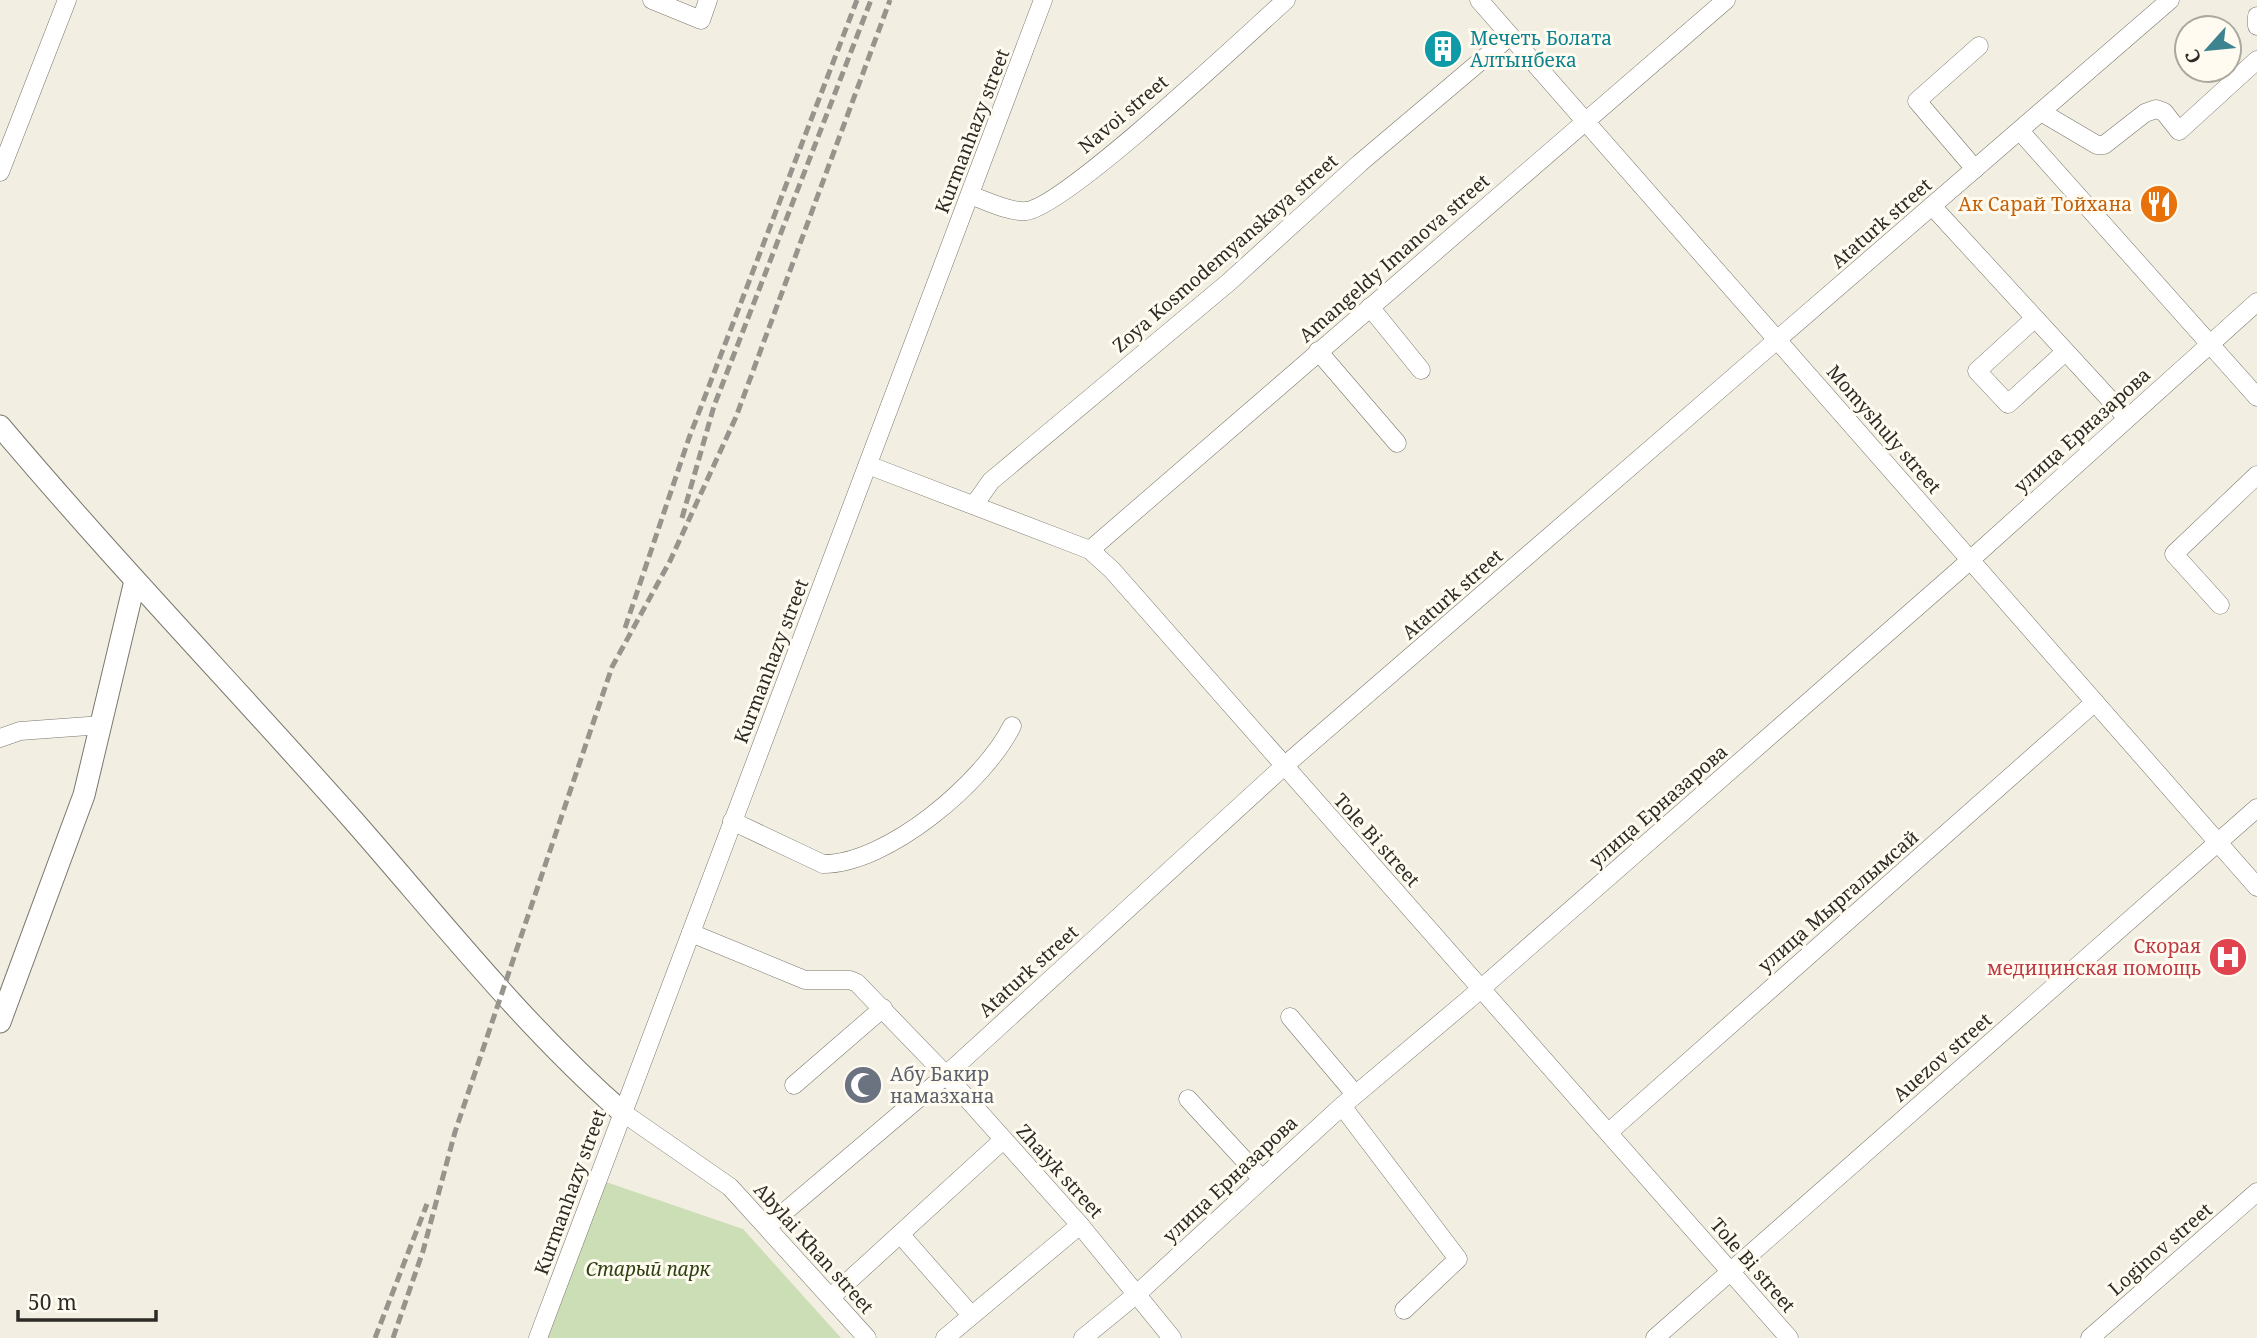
<svg xmlns="http://www.w3.org/2000/svg" width="2257" height="1338" viewBox="0 0 2257 1338" font-family="'Noto Serif',serif">
<style>
.green{fill:#ccdeb5}
.lines{fill:none;stroke-linecap:round;stroke-linejoin:round}
.minor-casing{stroke:#7a776d;stroke-width:19}
.tertiary-casing{stroke:#7a776d;stroke-width:23}
.minor{stroke:#fff;stroke-width:18}
.tertiary{stroke:#fff;stroke-width:21}
.rail{stroke:#96948b;stroke-width:5;stroke-dasharray:10 5;stroke-linecap:butt}
.labels{text-anchor:middle;dominant-baseline:central;stroke-width:6;stroke-linejoin:round;paint-order:stroke}
.culture-label{font-size:19px;fill:#0d838f;stroke:#fffbf0;text-anchor:start}
.street-label{font-size:19px;fill:#2c2b26;stroke:#fffbf0}
.food-label{font-size:19px;fill:#c56008;stroke:#fffbf0;text-anchor:end}
.health-label{font-size:19px;fill:#be3a42;stroke:#fffbf0;text-anchor:end}
.worship-label{font-size:19px;fill:#5b616d;stroke:#fffbf0;text-anchor:start}
.park-label{font-size:19px;font-style:italic;fill:#304214;stroke:#fffbf0}
</style>
<rect width="100%" height="100%" fill="#f2eee2"/>
<path class="green" d="M606,1182L743,1229L841,1338H546Z"/>
<g class="lines">
<g class="minor-casing">
<g id="minor">
<path d="M652,0L701,20L708,0"/>
<path d="M1479,0L2257,887"/>
<path d="M2257,16V26"/>
<path d="M2041,112L2097,145H2104L2145,113L2156,109L2164,112L2179,131L2257,60"/>
<path d="M2020,131L2257,397"/>
<path d="M1975,169L1917,101L1979,46"/>
<path d="M0,172L67,0"/>
<path d="M970,195C985,200 1010,213 1026,211C1065,207 1246,36 1286,0"/>
<path d="M1932,206L2126,417"/>
<path d="M1370,307L1421,370"/>
<path d="M2034,319L1977,371L2008,404L2065,352"/>
<path d="M1318,351L1397,443"/>
<path d="M868,465L1090,550L1112,570L1789,1338"/>
<path d="M974,505L991,481L1229,282L1360,163L1509,37"/>
<path d="M1090,550L1726,0"/>
<path d="M2220,605L2174,554L2257,475"/>
<path d="M0,738L20,731L102,725"/>
<path d="M732,821L823,864C888,864 984,782 1012,726"/>
<path d="M691,933L805,980H850L857,983L946,1075L1080,1225L1172,1338"/>
<path d="M1290,1017L1355,1094"/>
<path d="M794,1085L883,1008"/>
<path d="M1188,1099L1260,1177"/>
<path d="M1342,1106L1458,1259L1404,1310"/>
<path d="M622,1112L730,1187L867,1338"/>
<path d="M1609,1132L2095,702"/>
<path d="M768,1226L946,1075L1283,767L2170,0"/>
<path d="M900,1234L971,1315"/>
<path d="M831,1297L1003,1140"/>
<path d="M538,1338L1043,0"/>
<path d="M945,1338L1080,1225"/>
<path d="M1083,1338L1138,1293L1342,1106L1468,1000L1958,571L2257,302"/>
<path d="M1655,1338L2257,808"/>
<path d="M2090,1338L2257,1192"/>
</g>
</g>
<g class="tertiary-casing">
<g id="tertiary">
<path d="M0,426C114,561 236,688 353,820C440,919 523,1025 622,1112"/>
<path d="M0,1022L84,795L135,581"/>
</g>
</g>
<use href="#minor" class="minor"/>
<use href="#tertiary" class="tertiary"/>
<g class="rail">
<path d="M682,518L714,406L871,0"/>
<path d="M625,628L689,438L857,0"/>
<path d="M375,1338L427,1204"/>
<path d="M393,1338L423,1251L455,1132L612,667L670,561L736,417L890,0"/>
</g>
</g>
<defs>
<g id="building-disc" transform="scale(2.0125)"><circle r="9.5" fill="#0f9aa8" stroke="#fffbf0"/><path d="M-4-6H4V6H1V3H-1V6H-4ZM-2.5-4.3h1.7v1.8h-1.7ZM.8-4.3h1.7v1.8H.8ZM-2.5-1h1.7V.8h-1.7ZM.8-1h1.7V.8H.8Z" fill="#fff"/></g>
<g id="restaurant-disc" transform="scale(2.0125)"><circle r="9.5" fill="#e8710a" stroke="#fffbf0"/><path d="M-5-6h1v4h1v-4h1v4h1v-4h1v5L-1.5 .5V6h-2V.5L-5-1ZM5-6V6H3V1.5H1.5Q1.5-4 5-6Z" fill="#fff"/></g>
<g id="hospital-disc" transform="scale(2.0125)"><circle r="9.5" fill="#e0444e" stroke="#fffbf0"/><path d="M-5-5h3v3.5h4V-5h3V5h-3V1.5h-4V5h-3Z" fill="#fff"/></g>
<g id="mosque-disc" transform="scale(2.0125)"><circle r="9.5" fill="#6b7280" stroke="#fffbf0"/><path d="M3.5-4.9A6 6 0 1 0 3.5 4.9A5 5 0 1 1 3.5-4.9Z" fill="#fff"/></g>
</defs>
<g fill-rule="evenodd">
<use href="#building-disc" x="1443" y="49"/>
<use href="#restaurant-disc" x="2159" y="204"/>
<use href="#hospital-disc" x="2228" y="957"/>
<use href="#mosque-disc" x="863" y="1085"/>
</g>
<g class="labels">
<g class="culture-label">
<text x="1470" y="38">Мечеть Болата<tspan x="1470" dy="22">Алтынбека</tspan></text>
</g>
<g class="street-label">
<text transform="translate(1123 114) rotate(-40)">Navoi street</text>
<text transform="translate(972 131) rotate(-69)">Kurmanhazy street</text>
<text transform="translate(1881 223) rotate(-41)">Ataturk street</text>
<text transform="translate(1225 253) rotate(-41)">Zoya Kosmodemyanskaya street</text>
<text transform="translate(1394 258) rotate(-41)">Amangeldy Imanova street</text>
<text transform="translate(1884 429) rotate(49)">Momyshuly street</text>
<text transform="translate(2082 430) rotate(-42)">улица Ерназарова</text>
<text transform="translate(1452 594) rotate(-41)">Ataturk street</text>
<text transform="translate(771 661) rotate(-69)">Kurmanhazy street</text>
<text transform="translate(1658 806) rotate(-41)">улица Ерназарова</text>
<text transform="translate(1377 840) rotate(48)">Tole Bi street</text>
<text transform="translate(1838 901) rotate(-41)">улица Мыргалымсай</text>
<text transform="translate(1028 971) rotate(-42)">Ataturk street</text>
<text transform="translate(1942 1057) rotate(-41)">Auezov street</text>
<text transform="translate(1060 1171) rotate(48)">Zhaiyk street</text>
<text transform="translate(1230 1179) rotate(-43)">улица Ерназарова</text>
<text transform="translate(570 1192) rotate(-70)">Kurmanhazy street</text>
<text transform="translate(814 1248) rotate(48)">Abylai Khan street</text>
<text transform="translate(2160 1249) rotate(-41)">Loginov street</text>
<text transform="translate(1753 1265) rotate(49)">Tole Bi street</text>
</g>
<g class="food-label">
<text x="2132" y="204">Ак Сарай Тойхана</text>
</g>
<g class="health-label">
<text x="2201" y="946">Скорая<tspan x="2201" dy="22">медицинская помощь</tspan></text>
</g>
<g class="worship-label">
<text x="890" y="1074">Абу Бакир<tspan x="890" dy="22">намазхана</tspan></text>
</g>
<g class="park-label">
<text x="648" y="1269">Старый парк</text>
</g>
</g>
<g transform="translate(2208 49) rotate(243)"><circle r="33" fill="#fffbf0" stroke="#aba89f" stroke-width="2"/>
<path d="M0-5L12 26L0 18L-12 26Z" fill="#3e8390"/>
<text y="-10" font-size="19" font-weight="bold" text-anchor="middle" fill="#2c2b26">С</text>
</g>
<path d="M18 1310v10h138v-10" fill="none" stroke="#2c2b26" stroke-width="3.5"/>
<text x="28" y="1310" font-size="21" fill="#2c2b26" stroke="#fffbf0" stroke-width="5" paint-order="stroke">50 m</text>
</svg>
